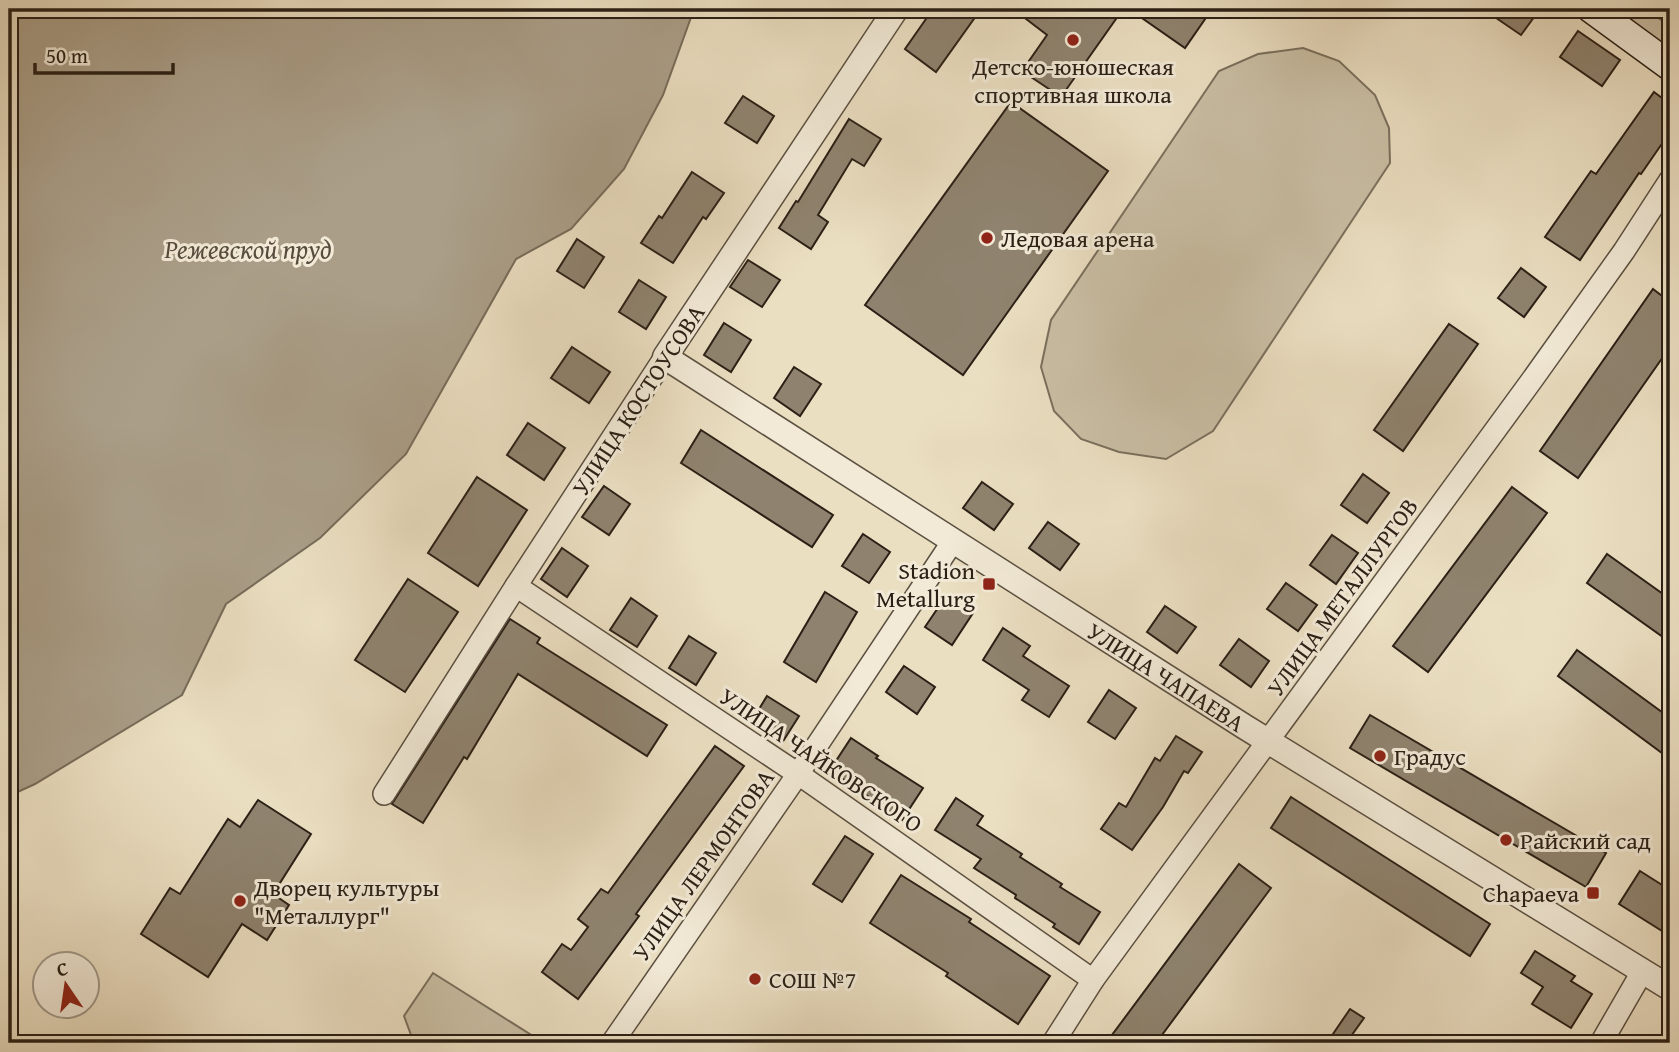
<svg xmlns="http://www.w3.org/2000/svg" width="1679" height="1052" viewBox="0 0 1679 1052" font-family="'Gentium Book Plus',serif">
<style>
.green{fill:#cabfa5;stroke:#7a705e;stroke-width:2}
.water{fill:#aa9e88;stroke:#776c5a;stroke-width:2}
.building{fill:#8f836f;stroke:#2b2016;stroke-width:2}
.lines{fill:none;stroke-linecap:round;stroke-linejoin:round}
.minor-casing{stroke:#5b5041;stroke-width:24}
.tertiary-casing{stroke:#5b5041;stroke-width:27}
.secondary-casing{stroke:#2b2016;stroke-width:31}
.minor{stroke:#f2ead7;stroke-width:21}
.tertiary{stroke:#f2ead7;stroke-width:24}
.secondary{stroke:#f2ead7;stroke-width:28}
.poi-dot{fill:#8f2418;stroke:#f2ead7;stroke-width:2.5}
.labels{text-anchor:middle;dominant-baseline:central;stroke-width:6;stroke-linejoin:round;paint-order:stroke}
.poi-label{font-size:24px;fill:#2b2016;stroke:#f2ead7;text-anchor:start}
.street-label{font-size:24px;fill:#2b2016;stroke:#f2ead7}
.water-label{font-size:26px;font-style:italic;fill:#574c3e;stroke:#f2ead7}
</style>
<rect width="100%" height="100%" fill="#ebdfc2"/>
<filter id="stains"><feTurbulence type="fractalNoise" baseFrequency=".00286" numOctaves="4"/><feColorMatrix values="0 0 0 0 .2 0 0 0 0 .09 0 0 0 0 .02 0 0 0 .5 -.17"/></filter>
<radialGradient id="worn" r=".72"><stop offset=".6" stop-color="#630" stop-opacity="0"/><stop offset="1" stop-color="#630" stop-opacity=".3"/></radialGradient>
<g class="green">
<path d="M1613,9H1645L1670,26V34L1665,48Z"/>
<path d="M1303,48L1339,61L1375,95L1389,128L1390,163L1213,431L1166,459L1119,452L1081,439L1054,411L1041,367L1051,320L1219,71L1258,54Z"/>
<path d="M433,973L544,1043H414L404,1016Z"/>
</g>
<path class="water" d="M9,9H694L663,95L624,169L571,229L516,259L406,454L320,538L226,604L182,695L35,784L9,796Z"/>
<g class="building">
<path d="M933,9H981L936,72L905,49Z"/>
<path d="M1013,9H1123L1061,97L1022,71L1047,35Z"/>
<path d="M1129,9H1212L1185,48Z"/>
<path d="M1483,9H1540L1521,35Z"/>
<path d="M1578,31L1620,60L1602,86L1560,57Z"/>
<path d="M1654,92L1670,104V132L1641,174L1639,173L1580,260L1545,237L1591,171L1596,174Z"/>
<path d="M743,96L774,116L757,143L725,123Z"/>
<path d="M1011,102L1108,171L963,375L865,305Z"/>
<path d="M849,119L881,139L864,166L852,159L818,215L828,222L811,249L779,228L796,201L798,202Z"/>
<path d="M692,172L724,193L706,219L703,217L673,263L641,243L659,216L662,218Z"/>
<path d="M577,239L604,257L584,288L557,271Z"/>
<path d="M748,260L780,280L762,307L730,287Z"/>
<path d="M1521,268L1546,287L1524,317L1498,298Z"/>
<path d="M639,280L666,297L646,329L619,312Z"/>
<path d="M1653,289L1670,302V347L1578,478L1540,451Z"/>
<path d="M724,323L751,340L731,372L704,355Z"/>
<path d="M1449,324L1478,344L1403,451L1374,430Z"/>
<path d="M572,347L610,372L589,403L551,378Z"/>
<path d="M794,367L821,384L800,416L774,398Z"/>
<path d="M528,423L565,448L544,480L507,455Z"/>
<path d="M701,430L833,515L812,547L681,463Z"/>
<path d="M1363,474L1389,493L1367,523L1341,505Z"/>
<path d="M477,477L527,510L478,586L428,553Z"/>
<path d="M982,482L1013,504L994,530L963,508Z"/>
<path d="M604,486L630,504L609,535L582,517Z"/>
<path d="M1512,487L1547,513L1428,672L1393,646Z"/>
<path d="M1048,522L1079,544L1060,570L1029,548Z"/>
<path d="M863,534L890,552L869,583L842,566Z"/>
<path d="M1332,535L1358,553L1336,584L1310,565Z"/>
<path d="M562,548L588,566L567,597L541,579Z"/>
<path d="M1607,554L1670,599V642L1587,583Z"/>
<path d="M408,579L458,612L405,692L355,660Z"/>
<path d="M1286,583L1317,605L1298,631L1267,609Z"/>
<path d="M825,592L857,612L816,682L784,662Z"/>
<path d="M946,596L973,613L952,645L925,627Z"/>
<path d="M631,598L657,616L637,647L610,630Z"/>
<path d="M1165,606L1196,627L1177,653L1147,632Z"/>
<path d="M510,619L540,638L537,643L667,725L647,756L518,674L467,759L464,757L423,823L392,804Z"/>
<path d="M1003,628L1030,646L1023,656L1069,686L1049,717L1022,700L1029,690L983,660Z"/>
<path d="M689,636L716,653L696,685L669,668Z"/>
<path d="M1239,639L1269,661L1251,687L1220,665Z"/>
<path d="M1577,650L1670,718V759L1558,676Z"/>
<path d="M904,666L935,687L917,714L886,692Z"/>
<path d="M1109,690L1136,708L1115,739L1088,722Z"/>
<path d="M767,696L799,716L782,743L750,724Z"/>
<path d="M1370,715L1606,853L1586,887L1350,748Z"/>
<path d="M1176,736L1202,752L1188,773L1184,771L1163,807L1132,850L1101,829L1119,803L1126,807L1155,758L1160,761Z"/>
<path d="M851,738L878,756L876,758L923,788L902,820L830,770Z"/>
<path d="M715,746L744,766L636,914L639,916L578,999L542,972L562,944L571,950L588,927L578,919L601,889L608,893Z"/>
<path d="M1291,797L1490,924L1470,956L1271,828Z"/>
<path d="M956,798L983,816L977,825L1022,854L1020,857L1062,884L1060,887L1100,912L1079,944L1053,927L1055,924L1015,898L1016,895L974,868L981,859L935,830Z"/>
<path d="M258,800L311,834L273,894L289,905L267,940L242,924L208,977L141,934L170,888L180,894L228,819L240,827Z"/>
<path d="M845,836L873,854L842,902L813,884Z"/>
<path d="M1239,864L1271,888L1156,1043H1106Z"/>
<path d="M1640,871L1670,890V936L1619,904Z"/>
<path d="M901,875L971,919L969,922L1050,976L1018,1024L946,976L948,973L870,923Z"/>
<path d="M1535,951L1575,976L1571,981L1592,994L1571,1028L1532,1004L1543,987L1521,973Z"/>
<path d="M1350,1009L1364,1018L1346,1043L1333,1034Z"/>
</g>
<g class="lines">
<g class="minor-casing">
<g id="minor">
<path d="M516,586L807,780L1093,980"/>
<path d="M384,794L516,586L665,357"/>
<path d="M612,1043L798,774L953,541"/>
<path d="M1053,1043L1093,980L1532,380L1624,251L1670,180"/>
<path d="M1601,1043L1642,972"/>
</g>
</g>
<g class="tertiary-casing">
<g id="tertiary">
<path id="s1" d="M896,9L665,357L1245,727L1670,988"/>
</g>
</g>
<g class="secondary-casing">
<path id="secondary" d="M1592,9L1670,66"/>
</g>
<use href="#minor" class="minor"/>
<use href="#tertiary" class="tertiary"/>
<use href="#secondary" class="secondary"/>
</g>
<g class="poi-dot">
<circle cx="1073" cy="40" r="7"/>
<circle cx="987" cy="238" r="7"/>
<rect x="982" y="577" width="14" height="14" rx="3.5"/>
<circle cx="1380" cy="756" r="7"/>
<circle cx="1506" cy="840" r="7"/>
<rect x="1586" y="886" width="14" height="14" rx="3.5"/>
<circle cx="240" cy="901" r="7"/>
<circle cx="755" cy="979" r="7"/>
</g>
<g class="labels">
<g class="poi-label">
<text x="1073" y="66" text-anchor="middle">Детско-юношеская<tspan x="1073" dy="28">спортивная школа</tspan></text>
<text x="1001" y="238">Ледовая арена</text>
<text x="975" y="570" text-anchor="end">Stadion<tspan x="975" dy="28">Metallurg</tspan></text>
<text x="1394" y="756">Градус</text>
<text x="1520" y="840">Райский сад</text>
<text x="254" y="887">Дворец культуры<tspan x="254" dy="28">"Металлург"</tspan></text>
<text x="1579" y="893" text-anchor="end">Chapaeva</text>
<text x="769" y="979">СОШ №7</text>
</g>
<g class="street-label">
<text transform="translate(638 400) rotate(-57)">УЛИЦА КОСТОУСОВА</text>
<text transform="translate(1342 597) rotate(-54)">УЛИЦА МЕТАЛЛУРГОВ</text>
<text stroke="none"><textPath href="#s1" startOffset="1012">УЛИЦА ЧАПАЕВА</textPath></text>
<text transform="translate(821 760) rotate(34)">УЛИЦА ЧАЙКОВСКОГО</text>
<text transform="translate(703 865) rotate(-55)">УЛИЦА ЛЕРМОНТОВА</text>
</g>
<g class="water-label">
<text x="248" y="248">Режевской пруд</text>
</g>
</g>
<rect width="1679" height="1052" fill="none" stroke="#ebdfc2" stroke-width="35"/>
<rect x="10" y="10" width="1658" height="1031" fill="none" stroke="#2b2016" stroke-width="3.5"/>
<rect x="18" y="18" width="1644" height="1017" fill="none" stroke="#2b2016" stroke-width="2"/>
<g transform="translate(66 985) rotate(347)"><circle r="33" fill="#f2ead7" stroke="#a2998a" stroke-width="2"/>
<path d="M0-5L12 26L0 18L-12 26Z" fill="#8f2418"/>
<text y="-10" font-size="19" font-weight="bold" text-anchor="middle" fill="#2b2016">С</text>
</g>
<path d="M35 63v10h138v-10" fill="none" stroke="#2b2016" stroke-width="3.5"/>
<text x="46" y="63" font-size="21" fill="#2b2016" stroke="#f2ead7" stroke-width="5" paint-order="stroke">50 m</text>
<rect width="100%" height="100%" filter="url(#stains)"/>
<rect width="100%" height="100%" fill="url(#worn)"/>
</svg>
